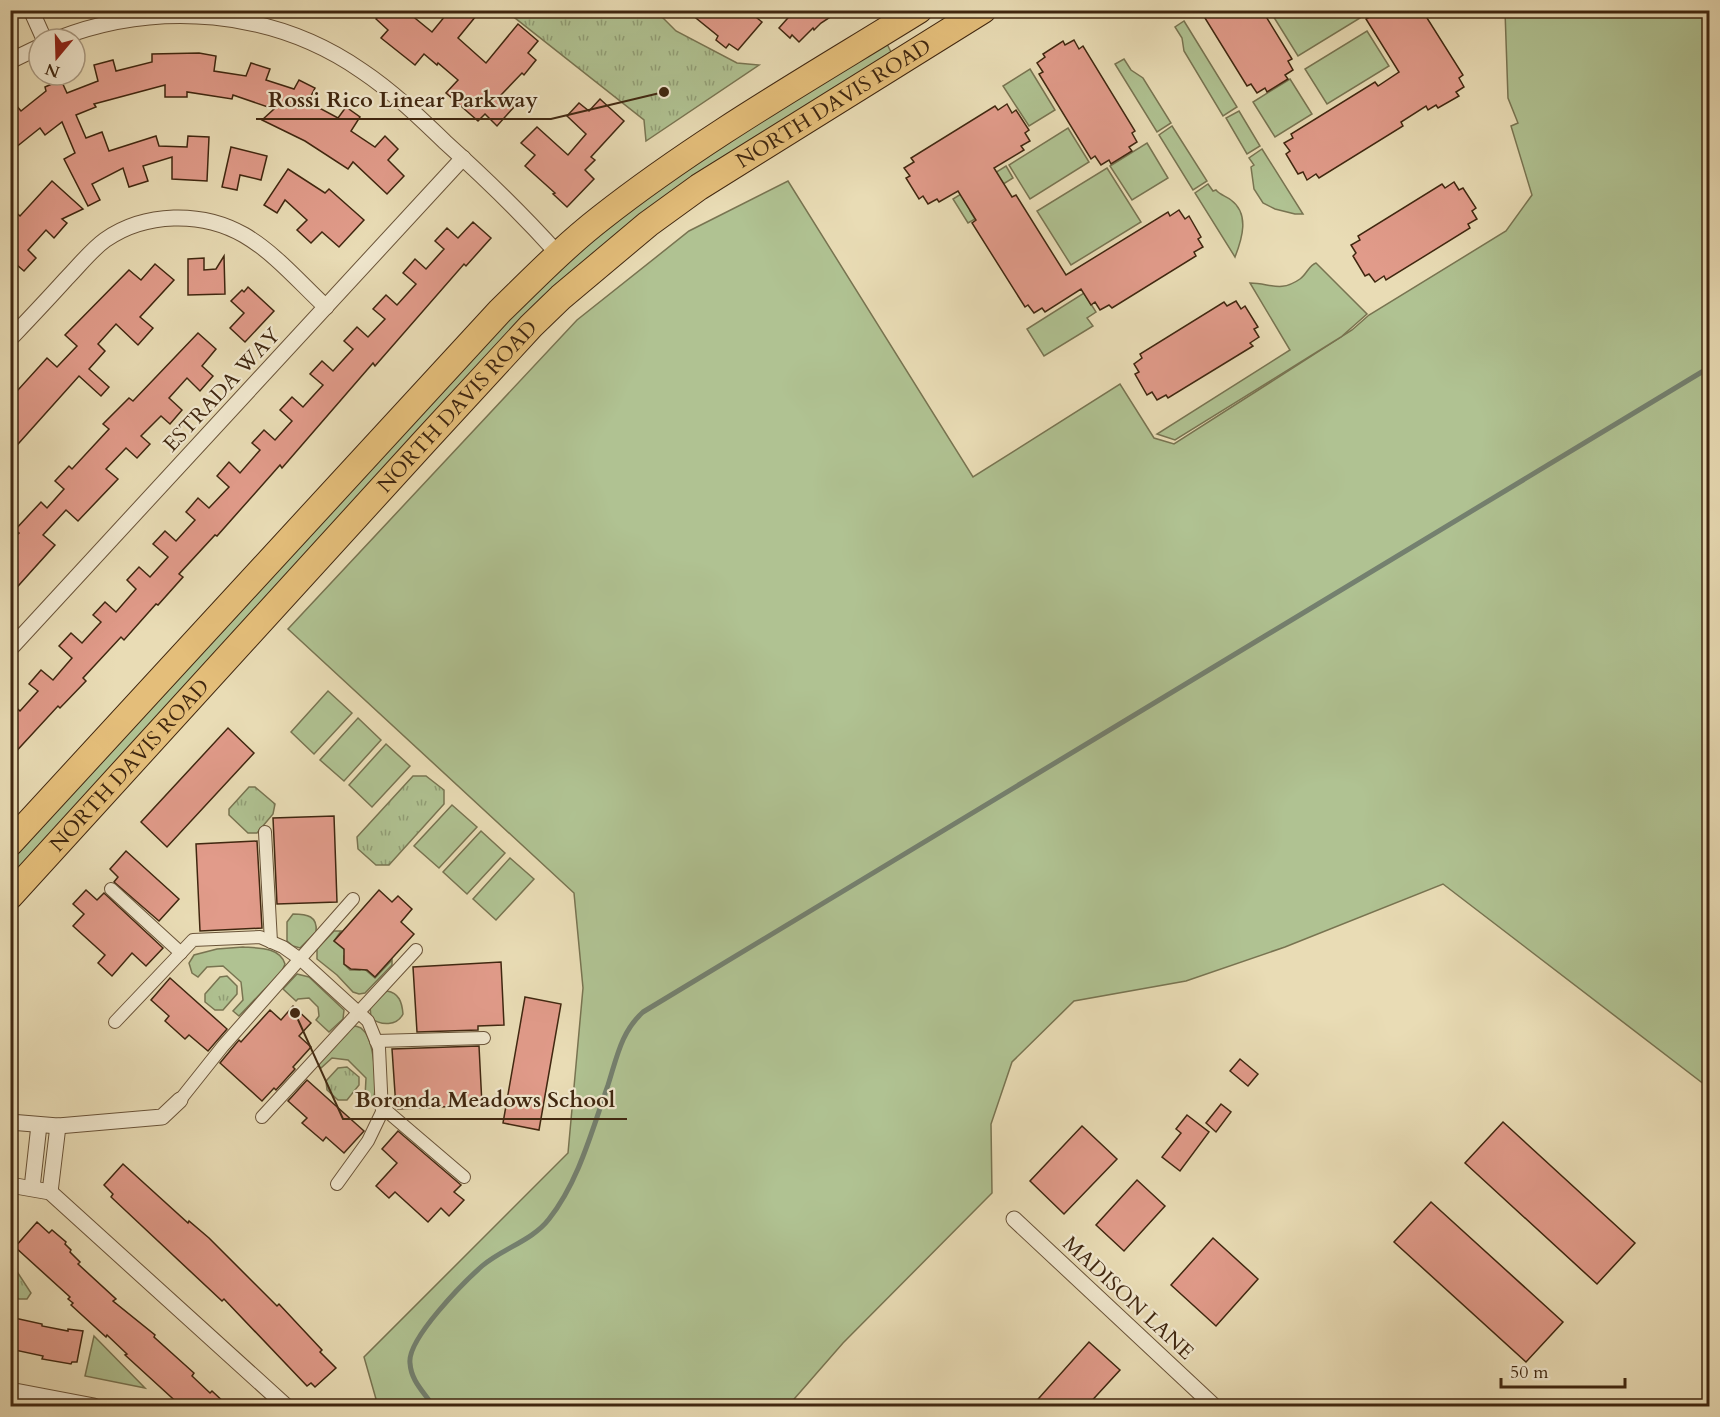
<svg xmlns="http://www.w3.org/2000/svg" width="1720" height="1417" viewBox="0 0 1720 1417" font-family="Cardo,serif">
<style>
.green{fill:#b0c292;stroke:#787451;stroke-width:1.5}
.park{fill:url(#park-tufts);stroke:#787451;stroke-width:1.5}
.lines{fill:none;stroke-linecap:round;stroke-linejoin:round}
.stream{stroke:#74806f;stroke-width:5}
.building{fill:#e19b8a;stroke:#402710;stroke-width:1.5}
.pedestrian-casing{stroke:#6a5439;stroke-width:14}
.minor-casing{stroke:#6a5439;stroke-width:17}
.trunk-casing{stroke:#402710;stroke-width:28}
.pedestrian{stroke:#f1e8cf;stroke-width:12}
.minor{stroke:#f1e8cf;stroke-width:15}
.trunk{stroke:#e4be7a;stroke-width:26}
.labels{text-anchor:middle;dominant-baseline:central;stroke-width:4.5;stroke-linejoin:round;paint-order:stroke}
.street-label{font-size:21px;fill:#402710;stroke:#f1e8cf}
.leader{fill:none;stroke:#402710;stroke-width:2}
.callout-dot{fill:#402710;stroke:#f1e8cf;stroke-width:2}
.callout-label{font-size:22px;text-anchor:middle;font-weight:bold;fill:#402710;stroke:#f1e8cf;stroke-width:4.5;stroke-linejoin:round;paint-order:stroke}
</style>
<defs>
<pattern id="park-tufts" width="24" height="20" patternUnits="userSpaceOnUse" patternTransform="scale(1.5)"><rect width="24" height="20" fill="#b0c292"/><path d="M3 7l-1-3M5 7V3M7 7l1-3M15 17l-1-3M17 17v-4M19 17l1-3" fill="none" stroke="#919e76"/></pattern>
</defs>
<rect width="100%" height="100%" fill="#e9dcb5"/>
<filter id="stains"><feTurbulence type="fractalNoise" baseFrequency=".00333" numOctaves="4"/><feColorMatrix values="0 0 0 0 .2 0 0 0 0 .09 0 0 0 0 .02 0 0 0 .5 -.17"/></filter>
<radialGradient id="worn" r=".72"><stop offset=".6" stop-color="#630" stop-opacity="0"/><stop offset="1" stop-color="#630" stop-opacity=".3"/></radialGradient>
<g class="green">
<path d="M1270,11H1355L1360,18L1298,56Z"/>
<path d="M1505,11H1709V1088L1443,884L1285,947L1186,981L1074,1001L1012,1062L991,1124L992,1193L843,1343L788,1406H378L364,1357L568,1153L583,988L574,893L288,629L577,320L689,231L788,181L973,477L1120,384L1154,438L1174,444L1352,330L1369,315L1506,231L1532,195L1511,126L1518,123L1508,98Z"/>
<path d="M1184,21L1237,107L1223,116L1184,51L1182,38L1175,27Z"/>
<path d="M1367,31L1389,66L1327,104L1305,69Z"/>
<path d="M886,42L891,52L630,224L11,879L10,858L383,452L548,278L648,194Z"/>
<path d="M1124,59L1131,70L1143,78L1171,123L1157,132L1115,64Z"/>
<path d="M1030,69L1055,110L1029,126L1003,86Z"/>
<path d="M1290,79L1312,114L1275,137L1253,102Z"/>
<path d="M1239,111L1260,146L1247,154L1226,118Z"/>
<path d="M1172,126L1207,181L1193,190L1159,135Z"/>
<path d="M1068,128L1089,162L1030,199L1009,165Z"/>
<path d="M1147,143L1168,178L1132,200L1110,166Z"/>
<path d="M1262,149L1303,214H1295L1275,209L1263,203L1254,189L1251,167L1254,165L1249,158Z"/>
<path d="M1006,166L1013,178L971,204L973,209L970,211L975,219L968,223L953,199Z"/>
<path d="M1107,168L1141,222L1071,265L1037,211Z"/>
<path d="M1208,184L1213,191L1216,190C1220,195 1226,196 1231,200C1250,214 1242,239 1235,257L1195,193Z"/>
<path d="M1316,263L1367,314L1341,337L1175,440L1157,434L1290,350L1250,283C1270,283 1280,293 1300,279C1307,274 1309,265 1316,263Z"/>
<path d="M1084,293L1096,312L1087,318L1093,326L1044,356L1027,329Z"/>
<path d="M328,691L352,713L314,754L291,732Z"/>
<path d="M358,718L381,740L344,781L320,760Z"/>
<path d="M386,744L410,766L372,807L349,785Z"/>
<path d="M452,805L477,827L439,868L414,846Z"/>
<path d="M481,831L505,853L467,894L443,872Z"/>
<path d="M510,858L534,879L496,920L473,899Z"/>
<path d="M293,914C307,914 318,916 316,932L300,948L293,946L287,941V922Z"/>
<path d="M334,931H341L334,941L347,952L344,956V964L350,970H360L362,967L375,978L392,960V965L365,993L359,994L353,992L337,975L317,959V949Z"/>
<path d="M243,947C258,948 280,947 285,964L282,971L239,1016L233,1011L243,1000L241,982L223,966L207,967L198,977L192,973L189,963L194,955L217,949Z"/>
<path d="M297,974L309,977L344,1010L343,1019L329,1032L316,1020L319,1016L318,1007L309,998L298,999L296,1001L283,989Z"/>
<path d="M387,991C399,993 402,1002 403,1014C397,1026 381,1026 371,1018L370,1006Z"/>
<path d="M355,1026C358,1027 361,1027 363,1030C374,1040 378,1086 373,1099L366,1103L361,1102L365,1097L366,1078L348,1060L332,1058L321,1068L317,1065L351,1028Z"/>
<path d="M94,1336L145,1388L85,1376Z"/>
</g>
<g class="park">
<path d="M506,11H656L676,31L737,63L759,65L646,141L644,120Z"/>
<path d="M413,776H426L444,790V804L389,865H376L358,849L357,837Z"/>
<path d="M249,787H255L275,804L273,814L257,833H248L229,815V809Z"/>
<path d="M227,976L237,986V994L223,1010H215L205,1002V994L220,977Z"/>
<path d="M347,1067L359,1077V1085L347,1100H338L327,1090L326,1081L338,1068Z"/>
<path d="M16,1270L31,1293L27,1299H19L11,1295V1274Z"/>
</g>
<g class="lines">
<path class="stream" d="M433,1406C424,1392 411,1381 410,1363C407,1339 464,1282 482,1266C503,1248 532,1241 549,1219C579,1181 592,1130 608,1085C617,1057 621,1032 643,1012L1710,367"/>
</g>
<g class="building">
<path d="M383,10H405L432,32L450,10H481L458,38L486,63L518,24L538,41L528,53L536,60L524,75L522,73L501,95L514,107L497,126L485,114L478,121L446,93L458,80L438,63L437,65L424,54L415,65L381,38L388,30L376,19Z"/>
<path d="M686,10H747L762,22L738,50L729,44L726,48L716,40L718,36Z"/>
<path d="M795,10H841L821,23L814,30L813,28L799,42L792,35L790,38L779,28Z"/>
<path d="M1200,10H1262L1292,59L1288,61L1293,70L1285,75L1288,79L1267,92L1265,88L1257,93L1251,84L1247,86Z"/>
<path d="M1366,10H1422L1463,75L1459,78L1464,87L1456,92L1459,96L1438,108L1436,105L1428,110L1426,106L1401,122L1403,126L1319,178L1316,174L1307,180L1303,172L1298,174L1286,154L1290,151L1284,143L1293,138L1291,134L1375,82L1378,86L1399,72L1366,19L1370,17Z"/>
<path d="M1074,40L1079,49L1083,46L1135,131L1132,133L1137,142L1129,147L1132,151L1111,164L1109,160L1101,165L1095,156L1091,159L1039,74L1043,72L1037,63L1045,57L1043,54L1063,41L1065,45Z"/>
<path d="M199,53L216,56L214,71L246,76L251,63L270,69L266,80L294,89L299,80L315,88L308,102L338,118L346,107L360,117L351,131L375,147L385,136L398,149L388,160L404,176L387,194L353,162L348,169L305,141L262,120L274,109L233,95L232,99L187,92V97H165V85L94,104L96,107L76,115L86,138L102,132L109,151L156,136L159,146L187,147L188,136L209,137L207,181L172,179V157L143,166L148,181L129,187L123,168L92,184L100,200L88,206L64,159L75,153L62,122L45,135L40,128L10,152V98L21,111L46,91L45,87L61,80L67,93L98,81L94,65L113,60L116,71L152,62V54Z"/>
<path d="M600,99L624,121L591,157L595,160L585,170L594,179L567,207L553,194L555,193L525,166L535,155L521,143L537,127L568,155L586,134L567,116L579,103L589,111Z"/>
<path d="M1007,104L1012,113L1016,110L1029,130L1025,133L1030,141L1021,146L1024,150L994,168L1012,197L1016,195L1066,275L1168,212L1170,216L1179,210L1185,219L1189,216L1201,237L1198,239L1203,247L1194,252L1196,256L1112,308L1109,305L1100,310L1095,302L1091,305L1081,289L1045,312L1042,308L1034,313L1028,305L1025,307L972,223L976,220L958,191L939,202L937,199L928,204L923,196L919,199L906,178L910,176L904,168L914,162L911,158L995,106L998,110Z"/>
<path d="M231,147L267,156L261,180L240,175L237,190L222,187Z"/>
<path d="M288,169L325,193L329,189L364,220L339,247L322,232L311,243L297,230L307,220L285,200L277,213L264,205Z"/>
<path d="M52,181L83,209L62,219L67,223L54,238L46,230L28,250L36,258L24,271L10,259V207L20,216Z"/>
<path d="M1454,182L1459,190L1463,188L1476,208L1472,211L1477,219L1468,224L1470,228L1386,280L1384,276L1375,282L1369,274L1365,276L1353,256L1356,253L1351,245L1360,240L1358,236L1442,184L1445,188Z"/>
<path d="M473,222L491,238L466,266L464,264L375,366L373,363L282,468L280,465L217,536L215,535L179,574L183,577L158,605L156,604L124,640L121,637L83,678L86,681L60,708L58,706L10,758V702L20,711L38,691L29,684L41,670L53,680L72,658L59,646L71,633L82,643L101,622L93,615L105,602L116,612L136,589L127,580L139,567L150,577L168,557L153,544L165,531L176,541L195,520L186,512L198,498L209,508L229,487L217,476L229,462L240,473L260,450L252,443L264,430L275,440L292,421L280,410L292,397L303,407L323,385L310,374L322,361L333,371L353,349L344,341L357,327L368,337L385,319L373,309L386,295L397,305L416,284L403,273L415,259L426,269L444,249L435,241L447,228L458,238Z"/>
<path d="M224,256L225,294L188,295V259L204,258V270L216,269Z"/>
<path d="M155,264L174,280L140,317L153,328L138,345L116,324L98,344L105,351L89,369L109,387L101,396L79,376L10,453V396L17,389L18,390L47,358L57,367L77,346L65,335L129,270L141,280Z"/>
<path d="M248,287L274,311L245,342L230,328L244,313L231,301L242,290L244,292Z"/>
<path d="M1236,301L1241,309L1245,306L1258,327L1254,329L1259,337L1250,343L1253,346L1168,398L1166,395L1157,400L1152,392L1147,395L1135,374L1139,372L1134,364L1142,358L1140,354L1224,302L1227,306Z"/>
<path d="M198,333L216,349L202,366L213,376L200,391L187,378L169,398L182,410L170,424L161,416L141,436L150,444L137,458L126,448L106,469L118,479L78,521L66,510L43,535L55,545L10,595V542L19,533L15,530L41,502L47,508L64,489L55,481L69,466L72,469L109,429L103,424L129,398L133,401Z"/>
<path d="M228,728L254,753L167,847L141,822Z"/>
<path d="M334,816L337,902L277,904L273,818Z"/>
<path d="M257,841L262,928L200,931L196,844Z"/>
<path d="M126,851L179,899L159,921L114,882L118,877L110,869Z"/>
<path d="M86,890L97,900L104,893L163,948L146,966L132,953L112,976L98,963L105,955L73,926L84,914L73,904Z"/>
<path d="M379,890L392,902L398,896L412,909L401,922L414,934L375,977L367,970L351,969L344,964V949L334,941Z"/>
<path d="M501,962L504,1025L478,1026V1030L417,1032L413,967Z"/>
<path d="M170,978L227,1029L208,1051L189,1035L185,1039L165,1021L169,1016L151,1000Z"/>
<path d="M525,997L561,1004L539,1130L503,1123Z"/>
<path d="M293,1006L311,1023L299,1036L311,1047L293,1067L295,1069L276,1090L274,1088L262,1101L220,1063L239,1040L241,1042L270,1010L281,1020Z"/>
<path d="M479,1046L482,1105L398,1109L396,1108L392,1049Z"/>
<path d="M1240,1059L1258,1074L1248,1086L1230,1071Z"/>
<path d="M307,1080L364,1131L344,1153L326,1137L323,1141L302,1123L307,1118L288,1101Z"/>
<path d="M1221,1104L1231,1112L1216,1132L1206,1123Z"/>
<path d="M1187,1115L1209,1132L1180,1171L1162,1157L1181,1133L1176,1129Z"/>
<path d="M1503,1122L1635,1243L1597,1284L1465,1163Z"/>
<path d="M1082,1126L1117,1159L1064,1214L1030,1181Z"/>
<path d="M398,1131L461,1185L454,1192L464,1200L449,1216L441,1208L428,1222L395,1192L389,1198L376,1186L397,1163L382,1149Z"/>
<path d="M123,1164L188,1223L189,1221L209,1238L277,1306L279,1304L322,1350L320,1352L336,1368L315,1387L311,1383L307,1386L224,1299L222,1301L111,1197L113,1194L104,1185Z"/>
<path d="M1137,1180L1165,1206L1124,1251L1096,1225Z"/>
<path d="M1431,1202L1563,1322L1526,1362L1394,1242Z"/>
<path d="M37,1222L49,1233L52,1230L66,1242L65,1244L71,1250L70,1252L80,1262L78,1264L116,1299L113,1301L155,1335L154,1337L194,1373L192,1376L210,1393L212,1391L229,1407H182L125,1355L127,1354L107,1335L106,1337L71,1305L73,1303L68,1299L70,1297L15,1247Z"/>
<path d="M1213,1238L1258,1279L1216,1326L1171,1285Z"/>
<path d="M10,1317L42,1324V1326L68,1331V1329L83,1331L77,1362H72L71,1364L42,1359L43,1356L10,1349Z"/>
<path d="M1089,1342L1120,1370L1086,1407H1031Z"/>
</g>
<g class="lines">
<g class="pedestrian-casing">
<g id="pedestrian">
<path d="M265,832L271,942"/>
<path d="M111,889L181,953"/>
<path d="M115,1022L193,940L260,937L283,947L300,959L368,1021L379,1048L382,1112L368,1141L337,1184"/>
<path d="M376,1041L484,1038"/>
<path d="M180,1100L223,1046L353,899"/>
<path d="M382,1107L464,1177"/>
<path d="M262,1117L416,950"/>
</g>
</g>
<g class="minor-casing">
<g id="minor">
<path d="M31,10L44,39"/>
<path d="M57,39C157,0 273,9 362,71C392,91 419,117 445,142C485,178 523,215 558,254"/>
<path d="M10,61L39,47"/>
<path d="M10,339C29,319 48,299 66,279C79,266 90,251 105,240C145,212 202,211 244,235C275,253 300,283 326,307"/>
<path d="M10,649L463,158"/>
<path d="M10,1122L58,1126L162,1117L180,1100"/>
<path d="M10,1185L50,1192L286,1406"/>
<path d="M32,1188L39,1125"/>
<path d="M50,1192L58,1126"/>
<path d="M1014,1219L1214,1406"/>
<path d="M10,1390L94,1406"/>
</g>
</g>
<g class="trunk-casing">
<g id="trunk">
<path d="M10,843L500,311C533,279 565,246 601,218C700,140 811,77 919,10"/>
<path id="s1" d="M10,896L425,441L531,326L561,297L648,224L699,187L983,10"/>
</g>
</g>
<use href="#pedestrian" class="pedestrian"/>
<use href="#minor" class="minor"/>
<use href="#trunk" class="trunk"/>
</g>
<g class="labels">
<g class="street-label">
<text stroke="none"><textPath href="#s1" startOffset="1149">NORTH DAVIS ROAD</textPath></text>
<text transform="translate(222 390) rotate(-47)">ESTRADA WAY</text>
<text stroke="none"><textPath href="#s1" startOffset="663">NORTH DAVIS ROAD</textPath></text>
<text stroke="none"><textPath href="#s1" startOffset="177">NORTH DAVIS ROAD</textPath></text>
<text transform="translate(1128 1298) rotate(43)">MADISON LANE</text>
</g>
</g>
<path class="leader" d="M664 92L551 119H256M295 1013L343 1119H627"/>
<g class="callout-dot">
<circle cx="664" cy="92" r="6"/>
<circle cx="295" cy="1013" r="6"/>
</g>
<g class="callout-label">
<text x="403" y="107">Rossi Rico Linear Parkway</text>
<text x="485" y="1107">Boronda Meadows School</text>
</g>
<rect width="1720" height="1417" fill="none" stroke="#e9dcb5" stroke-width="36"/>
<rect x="12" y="12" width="1696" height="1393" fill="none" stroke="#402710" stroke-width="3"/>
<rect x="18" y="18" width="1684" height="1381" fill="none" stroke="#402710" stroke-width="1.5"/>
<g transform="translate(57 57) rotate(199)"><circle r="28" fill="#f1e8cf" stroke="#aa9b83" stroke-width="1.5"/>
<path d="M0-4.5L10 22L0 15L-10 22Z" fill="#8f2418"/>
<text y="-9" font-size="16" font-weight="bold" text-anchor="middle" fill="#402710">N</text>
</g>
<path d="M1501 1378v9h124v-9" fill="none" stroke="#402710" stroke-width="3"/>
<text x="1510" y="1378" font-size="18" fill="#402710" stroke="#f1e8cf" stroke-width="4.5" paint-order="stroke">50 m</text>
<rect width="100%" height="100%" filter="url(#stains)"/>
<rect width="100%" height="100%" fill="url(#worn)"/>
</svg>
